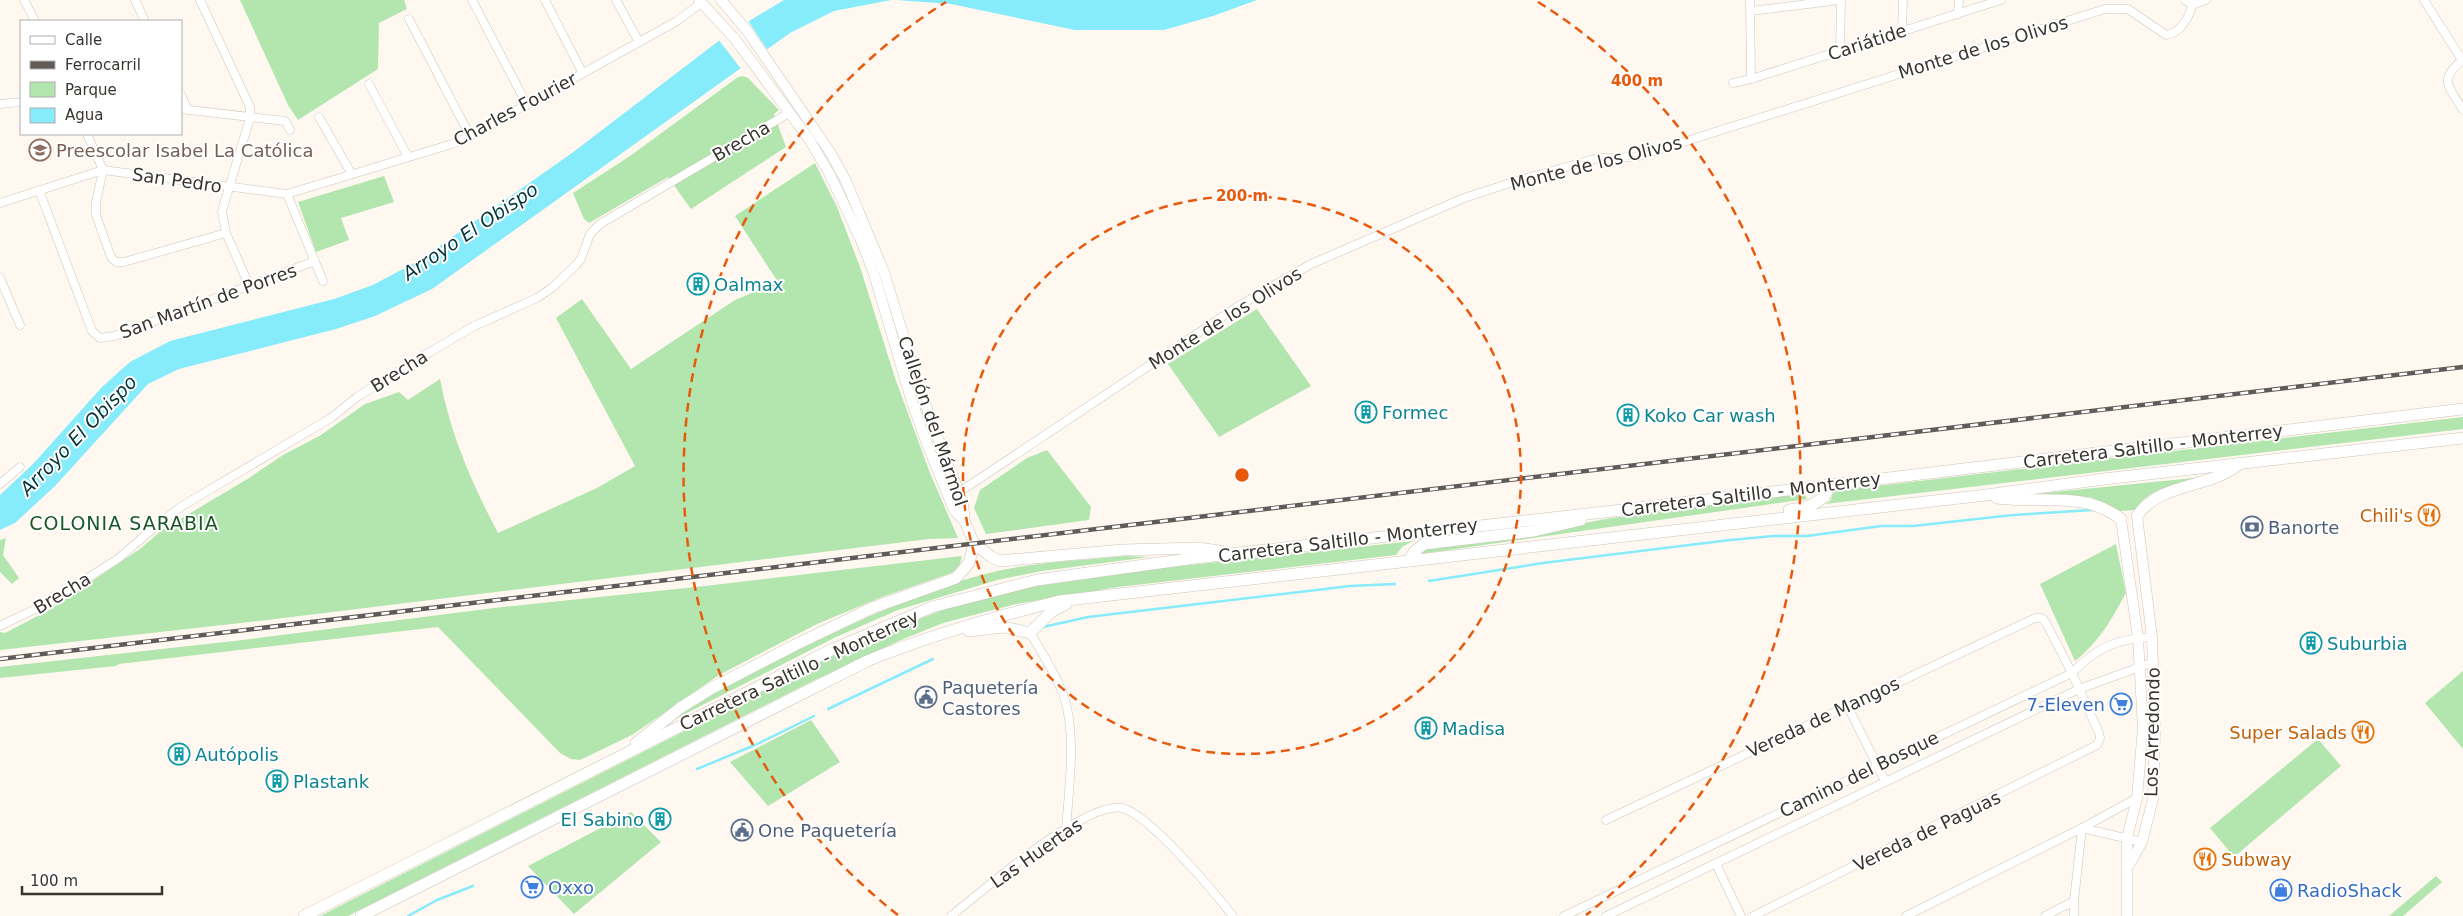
<svg xmlns="http://www.w3.org/2000/svg" width="2463" height="916" viewBox="0 0 2463 916" font-family="'DejaVu Sans',sans-serif">
<style>
.green{fill:#b3e5ae}
.water{fill:#86ebfa}
.pier{fill:#fef8f0}
.lines{fill:none;stroke-linecap:round;stroke-linejoin:round}
.stream{stroke:#86ebfa;stroke-width:2.5}
.street-casing{stroke:#cec5b8;stroke-width:9}
.secondary-casing{stroke:#cec5b8;stroke-width:11}
.primary-casing{stroke:#cec5b8;stroke-width:12}
.street{stroke:#fff;stroke-width:8}
.secondary{stroke:#fff;stroke-width:10}
.primary{stroke:#fff;stroke-width:11}
.rail-casing{stroke:#605b56;stroke-width:4.5}
.rail{stroke:#fff;stroke-width:2.5;stroke-dasharray:8;stroke-linecap:butt}
.ring{fill:none;stroke:#e8590c;stroke-width:2.5;stroke-dasharray:9 6}
.labels{text-anchor:middle;dominant-baseline:central;stroke-width:4;stroke-linejoin:round;paint-order:stroke}
.street-label{font-size:18px;fill:#38342f;stroke:#fff}
.education-label{font-size:18px;fill:#785e54;stroke:#fff;text-anchor:start}
.culture-label{font-size:18px;fill:#0d838f;stroke:#fff;text-anchor:start}
.food-label{font-size:18px;fill:#c56008;stroke:#fff;text-anchor:end}
.service-label{font-size:18px;fill:#4e5e75;stroke:#fff;text-anchor:start}
.shop-label{font-size:18px;fill:#366cbe;stroke:#fff;text-anchor:start}
.water-label{font-size:19px;font-style:italic;fill:#05373d;stroke:#fff}
.neighbourhood-label{font-size:19px;letter-spacing:1px;fill:#1b5726;stroke:#fff}
.centre{fill:#e8590c;stroke:#fff;stroke-width:2.5}
.ring-label{font-size:15px;text-anchor:middle;font-weight:bold;fill:#e8590c;stroke:#fff;stroke-width:4;stroke-linejoin:round;paint-order:stroke}
</style>
<rect width="100%" height="100%" fill="#fef8f0"/>
<g class="green">
<path d="M240,0H404L407,9L379,23L378,69L298,120L288,105Z"/>
<path d="M743,76L748,78L779,110L774,114L786,147L691,209L668,177L589,223L584,219L573,193L630,156L738,77Z"/>
<path d="M815,163L837,207L860,267L895,378L930,473L958,538L929,539L259,621L0,650V632L5,633L49,610L140,549L162,530L249,478L283,455L321,435L365,404L399,392L408,400L440,379C450,433 472,484 498,533L597,488L635,466L556,318L582,299L631,369L735,300L778,282L735,216Z"/>
<path d="M384,176L394,202L341,218L349,240L316,252L298,202Z"/>
<path d="M1257,309L1311,386L1219,437L1168,364Z"/>
<path d="M2463,417V429L1825,504L1830,501L1834,491Z"/>
<path d="M1047,450L1091,507L1089,520L986,534L974,508L980,490L1027,458Z"/>
<path d="M2203,477C2180,483 2147,488 2135,510L2120,511L2090,497L2025,495Z"/>
<path d="M1800,493L1805,494L1807,499L1420,554L1422,550L1536,533L1605,519Z"/>
<path d="M6,538L3,555L19,578L12,584L0,572V540Z"/>
<path d="M1413,541L1402,547L1396,555L1118,587L1016,604L943,623L901,640L811,682L348,916H320L858,643L953,606L1023,588L1153,569Z"/>
<path d="M2116,544L2126,593C2111,620 2100,641 2075,661L2040,584Z"/>
<path d="M962,556L960,564L954,572L882,597L817,624L719,675L632,735L580,760L571,759L560,753L438,627L119,664L116,666L0,678V667L243,640L494,608L705,586Z"/>
<path d="M1124,556L1149,557L1042,571L997,580L898,610L836,637L673,720C710,688 758,668 802,648C860,620 919,592 981,575C1027,562 1078,561 1124,556Z"/>
<path d="M2463,671V749L2425,703Z"/>
<path d="M811,720L840,762L768,806L730,762Z"/>
<path d="M2318,739L2341,766L2234,857L2210,828Z"/>
<path d="M631,812L661,842L574,914L528,866Z"/>
<path d="M2436,876L2442,882L2403,916H2389Z"/>
</g>
<g class="water">
<path d="M784,0H891L834,11L790,33L432,289L375,316L336,329L179,369L148,384L55,486L15,523L0,530V495L33,464L102,387L130,362L170,341L334,299L373,285L418,261L572,153L729,33Z"/>
<path d="M896,0H1257L1213,16L1164,30H1075L951,4Z"/>
</g>
<path class="pier" d="M747,19L768,51L742,70L718,39Z"/>
<g class="lines">
<g class="stream">
<path d="M1429,581L1543,563L1730,540L1774,536H1807L1881,526H1913L2013,515L2092,510"/>
<path d="M1043,627L1088,617L1350,586L1395,584"/>
<path d="M828,709L933,659"/>
<path d="M697,769L755,745L814,716"/>
<path d="M408,916L437,900L473,886"/>
</g>
<g class="street-casing">
<g id="street">
<path d="M24,0L35,21"/>
<path d="M135,0L145,21"/>
<path d="M200,0L250,107V118L222,211L226,233L249,285"/>
<path d="M472,0L527,105"/>
<path d="M545,0L582,72"/>
<path d="M616,0L639,42"/>
<path d="M1750,0L1751,79"/>
<path d="M2185,0L2192,5L2206,0"/>
<path d="M2424,0L2462,60"/>
<path d="M1751,11L1840,0"/>
<path d="M1958,14L1959,0"/>
<path d="M409,19L470,136"/>
<path d="M1902,31L1903,0"/>
<path d="M1840,51L1841,0"/>
<path d="M2463,59C2438,81 2448,85 2463,110"/>
<path d="M1733,83L1751,79L2001,0"/>
<path d="M369,84L408,157"/>
<path d="M181,95L188,110"/>
<path d="M0,104L21,102"/>
<path d="M181,109L285,121L290,130"/>
<path d="M319,117L351,173"/>
<path d="M87,134L103,170L96,202V215L111,257L116,262H124L226,233"/>
<path d="M39,190L92,331L100,338L114,336L315,261"/>
<path d="M287,194L323,281"/>
<path d="M0,203L103,170L287,194L452,144L470,136L677,21L701,3"/>
<path d="M0,278L20,325"/>
<path d="M0,484L20,467"/>
<path d="M955,495L1237,307L1311,264L1464,198L1510,183L1598,158L1636,157L2105,9H2128L2166,35C2180,34 2192,14 2193,0"/>
<path d="M0,626L50,602L119,558L157,525L182,506L331,418L357,397L410,364L474,326L537,298L553,287L576,265L581,259L590,234L600,224L789,113"/>
<path d="M1030,633C1042,652 1055,673 1063,694C1077,733 1069,788 1066,829"/>
<path d="M1847,705L1885,781"/>
<path d="M1606,820L2035,618H2042L2046,623L2072,673L2099,733L2100,738L2097,745L1753,916"/>
<path d="M2082,828L2142,842"/>
<path d="M1716,864L1741,916"/>
<path d="M951,916C983,891 1084,801 1122,808C1149,814 1214,892 1233,916"/>
<path d="M1564,916L2072,673C2097,647 2116,639 2152,637"/>
<path d="M1606,916L2079,689L2154,662"/>
<path d="M1906,916L2082,828L2137,798"/>
<path d="M2045,916L2074,901"/>
<path d="M2074,916V901L2082,828"/>
</g>
</g>
<g class="secondary-casing">
<g id="secondary">
<path d="M699,0L735,39L809,139L829,173L860,238L874,274L911,399L925,439L954,510L965,522"/>
<path d="M721,0L748,32L830,152L846,181L884,272L922,396L963,504L965,522L974,543"/>
<path d="M2121,519L2138,638L2143,728L2137,798L2127,838V916"/>
<path d="M2129,865L2142,842L2153,799L2155,731L2152,637L2137,516"/>
</g>
</g>
<g class="primary-casing">
<g id="primary">
<path d="M1997,498C2040,504 2084,490 2121,519"/>
<path d="M1789,510C1804,508 1819,505 1827,492V485"/>
<path d="M2137,516C2160,482 2208,489 2238,465"/>
<path d="M1409,561L1414,552L1424,544L1534,531L1581,520"/>
<path d="M969,631L1004,627L1030,633L1051,612L1066,604"/>
<path d="M636,743L680,708L712,688L795,645L872,608L956,578L969,563L974,543L990,556L1000,561L1123,550L1198,548L1225,552"/>
<path d="M304,916L833,649L932,607L1037,580L1195,558L1631,509L2463,409"/>
<path d="M361,916L867,661C930,635 994,617 1059,601L1986,495L2104,479L2463,438"/>
</g>
</g>
<use href="#street" class="street"/>
<use href="#secondary" class="secondary"/>
<use href="#primary" class="primary"/>
<g class="rail-casing">
<path id="rail" d="M0,659L2463,367"/>
</g>
<use href="#rail" class="rail"/>
</g>
<g class="ring">
<circle cx="1242" cy="475" r="279"/>
<path d="M898 915A558 558 0 0 1 946 2M1538 2A558 558 0 0 1 1586 915"/>
</g>
<defs>
<g id="school-ring" transform="scale(1.125)"><circle r="9.5" fill="#fff" stroke="#8d6e63" stroke-width="1.5"/><path d="M0-5L7-2L0 1L-7-2ZM-4 1L0 2.5L4 1V4Q0 6-4 4Z" fill="#8d6e63"/></g>
<g id="building-ring" transform="scale(1.125)"><circle r="9.5" fill="#fff" stroke="#0f9aa8" stroke-width="1.5"/><path d="M-4-6H4V6H1V3H-1V6H-4ZM-2.5-4.3h1.7v1.8h-1.7ZM.8-4.3h1.7v1.8H.8ZM-2.5-1h1.7V.8h-1.7ZM.8-1h1.7V.8H.8Z" fill="#0f9aa8"/></g>
<g id="restaurant-ring" transform="scale(1.125)"><circle r="9.5" fill="#fff" stroke="#e8710a" stroke-width="1.5"/><path d="M-5-6h1v4h1v-4h1v4h1v-4h1v5L-1.5 .5V6h-2V.5L-5-1ZM5-6V6H3V1.5H1.5Q1.5-4 5-6Z" fill="#e8710a"/></g>
<g id="bank-ring" transform="scale(1.125)"><circle r="9.5" fill="#fff" stroke="#5c6f8a" stroke-width="1.5"/><path d="M-6-4H6V4H-6ZM0-2.3a2.3 2.3 0 1 0 0 4.6a2.3 2.3 0 1 0 0-4.6Z" fill="#5c6f8a"/></g>
<g id="civic-ring" transform="scale(1.125)"><circle r="9.5" fill="#fff" stroke="#5c6f8a" stroke-width="1.5"/><path d="M-.6-6.5H3V-4.5H.6V-3L4-1V1h2V6H-6V1h2V-1L-.6-3ZM-1.2 2.5V6h2.4V2.5Z" fill="#5c6f8a"/></g>
<g id="supermarket-ring" transform="scale(1.125)"><circle r="9.5" fill="#fff" stroke="#3f7fe0" stroke-width="1.5"/><path d="M-6-5.5h2.5l.6 2H6L4.5 2H-2.5L-4.4-4H-6ZM-1.5 3.2a1.3 1.3 0 1 0 .1 0ZM3 3.2a1.3 1.3 0 1 0 .1 0Z" fill="#3f7fe0"/></g>
<g id="shop-ring" transform="scale(1.125)"><circle r="9.5" fill="#fff" stroke="#3f7fe0" stroke-width="1.5"/><path d="M-5-2.5h2.3a2.7 3.5 0 0 1 5.4 0H5L5.5 6h-11ZM-1.5-2.5h3a1.5 2.3 0 0 0-3 0Z" fill="#3f7fe0"/></g>
</defs>
<g fill-rule="evenodd">
<use href="#school-ring" x="40" y="150"/>
<use href="#building-ring" x="698" y="284"/>
<use href="#building-ring" x="1366" y="412"/>
<use href="#building-ring" x="1628" y="415"/>
<use href="#restaurant-ring" x="2429" y="515"/>
<use href="#bank-ring" x="2252" y="527"/>
<use href="#building-ring" x="2311" y="643"/>
<use href="#civic-ring" x="926" y="697"/>
<use href="#supermarket-ring" x="2121" y="704"/>
<use href="#building-ring" x="1426" y="728"/>
<use href="#restaurant-ring" x="2363" y="732"/>
<use href="#building-ring" x="179" y="754"/>
<use href="#building-ring" x="277" y="781"/>
<use href="#building-ring" x="660" y="819"/>
<use href="#civic-ring" x="742" y="830"/>
<use href="#restaurant-ring" x="2205" y="859"/>
<use href="#supermarket-ring" x="532" y="887"/>
<use href="#shop-ring" x="2281" y="890"/>
</g>
<g class="labels">
<g class="street-label">
<text transform="translate(1867 42) rotate(-18)">Cariátide</text>
<text transform="translate(1983 47) rotate(-17)">Monte de los Olivos</text>
<text transform="translate(515 109) rotate(-28)">Charles Fourier</text>
<text transform="translate(741 141) rotate(-30)">Brecha</text>
<text transform="translate(1596 163) rotate(-14)">Monte de los Olivos</text>
<text transform="translate(177 180) rotate(8)">San Pedro</text>
<text transform="translate(208 301) rotate(-20)">San Martín de Porres</text>
<text transform="translate(1225 318) rotate(-32)">Monte de los Olivos</text>
<text transform="translate(399 371) rotate(-32)">Brecha</text>
<text transform="translate(933 421) rotate(71)">Callejón del Mármol</text>
<text transform="translate(2153 446) rotate(-7)">Carretera Saltillo - Monterrey</text>
<text transform="translate(1751 494) rotate(-7)">Carretera Saltillo - Monterrey</text>
<text transform="translate(1348 540) rotate(-7)">Carretera Saltillo - Monterrey</text>
<text transform="translate(62 593) rotate(-31)">Brecha</text>
<text transform="translate(799 670) rotate(-25)">Carretera Saltillo - Monterrey</text>
<text transform="translate(1823 717) rotate(-25)">Vereda de Mangos</text>
<text transform="translate(2152 732) rotate(-89)">Los Arredondo</text>
<text transform="translate(1859 774) rotate(-26)">Camino del Bosque</text>
<text transform="translate(1927 831) rotate(-26)">Vereda de Paguas</text>
<text transform="translate(1036 853) rotate(-35)">Las Huertas</text>
</g>
<g class="education-label">
<text x="56" y="150">Preescolar Isabel La Católica</text>
</g>
<g class="culture-label">
<text x="714" y="284">Oalmax</text>
<text x="1382" y="412">Formec</text>
<text x="1644" y="415">Koko Car wash</text>
<text x="2327" y="643">Suburbia</text>
<text x="1442" y="728">Madisa</text>
<text x="195" y="754">Autópolis</text>
<text x="293" y="781">Plastank</text>
<text x="644" y="819" text-anchor="end">El Sabino</text>
</g>
<g class="food-label">
<text x="2413" y="515">Chili's</text>
<text x="2347" y="732">Super Salads</text>
<text x="2221" y="859" text-anchor="start">Subway</text>
</g>
<g class="service-label">
<text x="2268" y="527">Banorte</text>
<text x="942" y="687">Paquetería<tspan x="942" dy="21">Castores</tspan></text>
<text x="758" y="830">One Paquetería</text>
</g>
<g class="shop-label">
<text x="2105" y="704" text-anchor="end">7-Eleven</text>
<text x="548" y="887">Oxxo</text>
<text x="2297" y="890">RadioShack</text>
</g>
<g class="water-label">
<text transform="translate(470 231) rotate(-34)">Arroyo El Obispo</text>
<text transform="translate(78 435) rotate(-46)">Arroyo El Obispo</text>
</g>
<g class="neighbourhood-label">
<text x="124" y="523">COLONIA SARABIA</text>
</g>
</g>
<circle cx="1242" cy="475" r="8" class="centre"/>
<g class="ring-label">
<text x="1637" y="86">400 m</text>
<text x="1242" y="201">200 m</text>
</g>
<rect x="20" y="20" width="162" height="115" fill="#ffffff" stroke="#afaeac"/>
<rect x="30" y="36" width="25" height="8" fill="#ffffff" stroke="#afaeac"/>
<text x="65" y="45" font-size="15" fill="#38342f">Calle</text>
<rect x="30" y="61" width="25" height="8" fill="#605b56" stroke="#afaeac"/>
<text x="65" y="70" font-size="15" fill="#38342f">Ferrocarril</text>
<rect x="30" y="82" width="25" height="15" fill="#b3e5ae" stroke="#afaeac"/>
<text x="65" y="95" font-size="15" fill="#38342f">Parque</text>
<rect x="30" y="108" width="25" height="15" fill="#86ebfa" stroke="#afaeac"/>
<text x="65" y="120" font-size="15" fill="#38342f">Agua</text>
<path d="M22 886v8h140v-8" fill="none" stroke="#38342f" stroke-width="2.5"/>
<text x="30" y="886" font-size="15" fill="#38342f" stroke="#ffffff" stroke-width="4" paint-order="stroke">100 m</text>
</svg>
